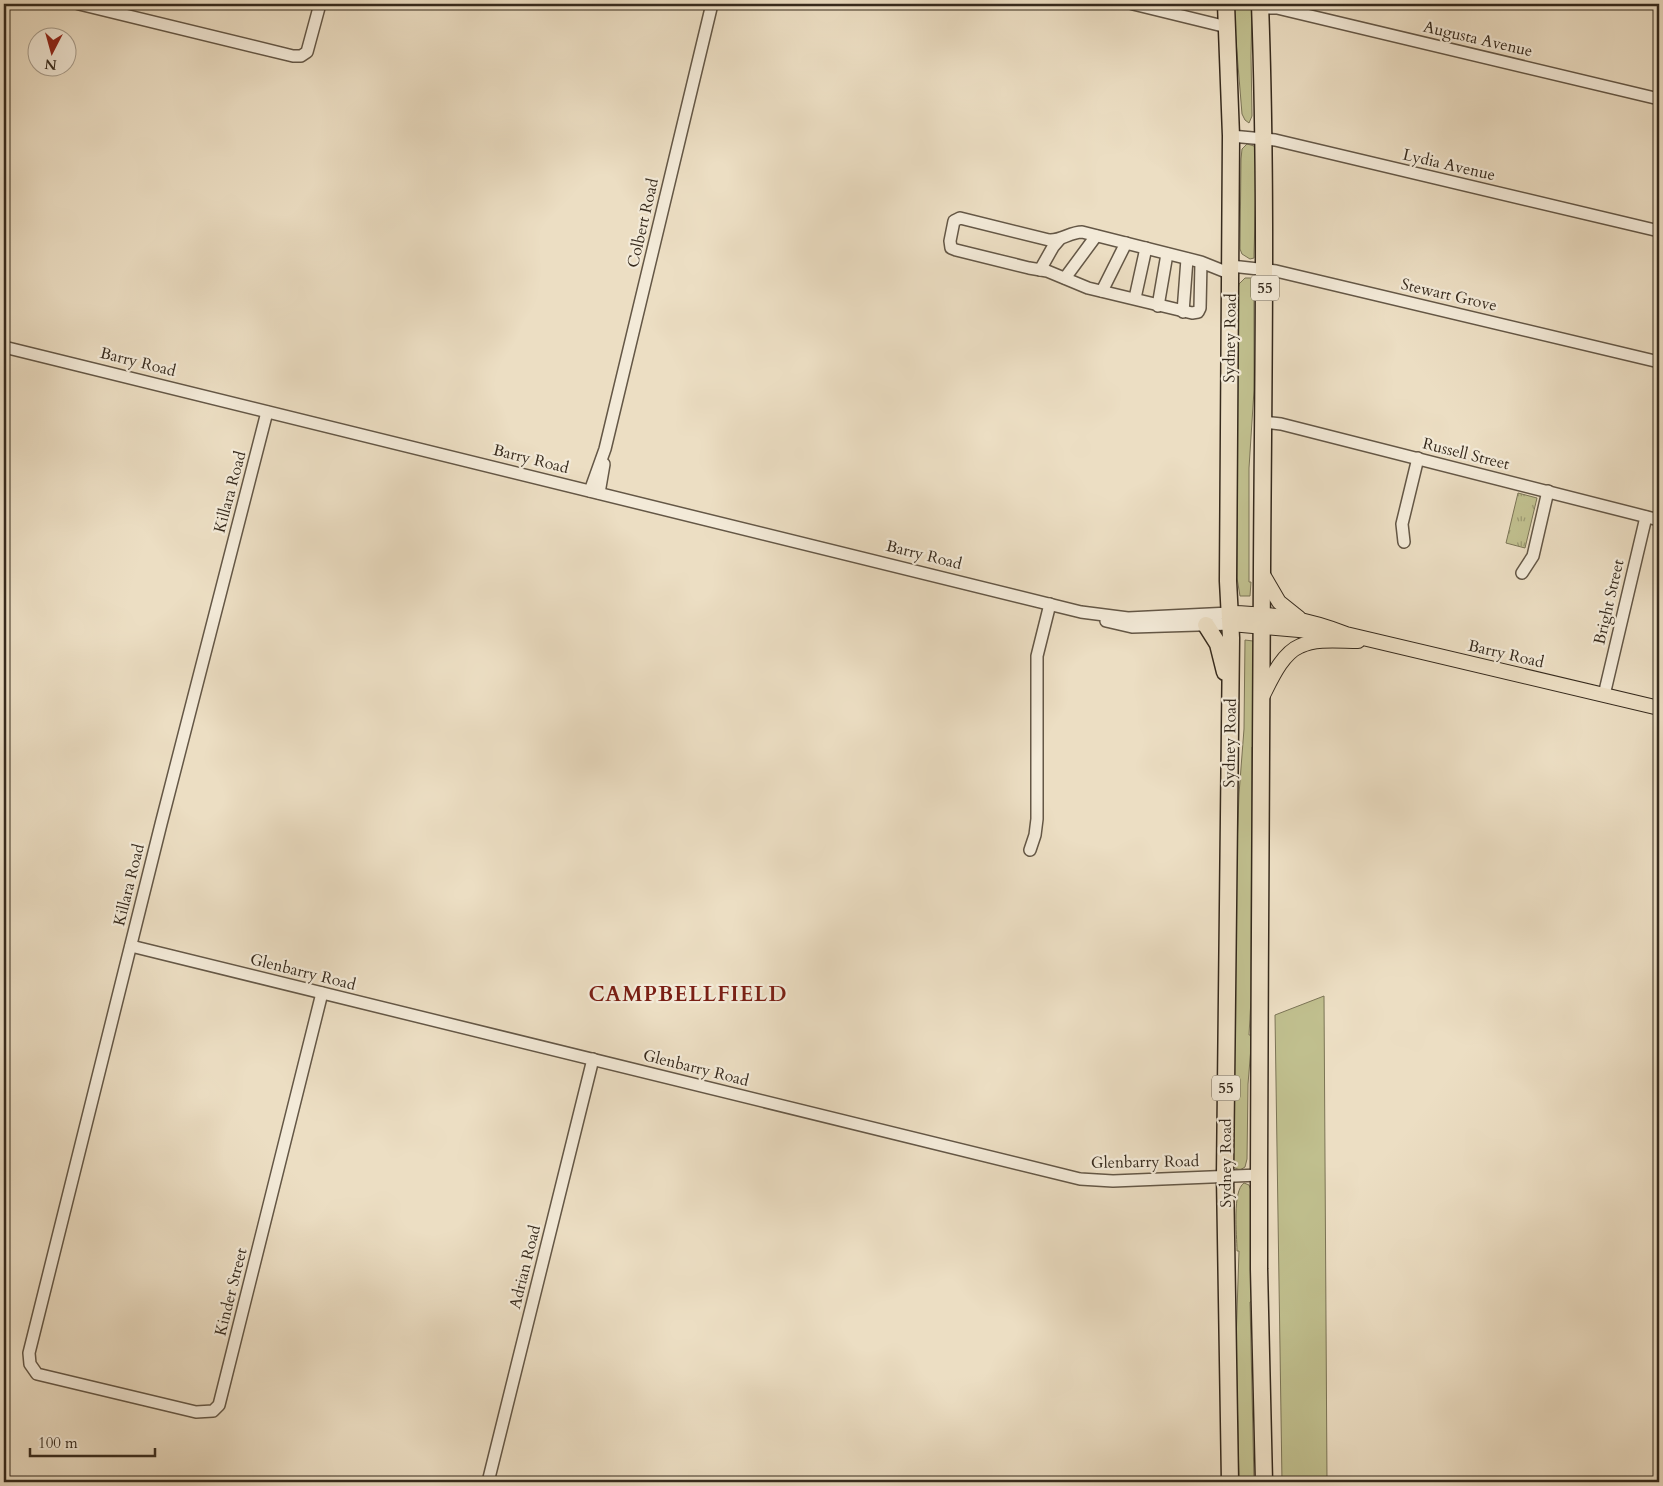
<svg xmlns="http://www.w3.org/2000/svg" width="1663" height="1486" viewBox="0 0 1663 1486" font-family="Cardo,serif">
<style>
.green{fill:#c0bf8e;stroke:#7b7456}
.park{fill:url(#park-tufts);stroke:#7b7456}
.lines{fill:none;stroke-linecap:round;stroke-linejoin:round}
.minor-casing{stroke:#645746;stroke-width:14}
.major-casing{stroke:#362a1d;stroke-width:16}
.highway-casing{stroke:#362a1d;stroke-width:19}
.minor{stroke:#f3ead8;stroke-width:11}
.major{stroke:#ecdec3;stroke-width:14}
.highway{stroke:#ecdec3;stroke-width:16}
.labels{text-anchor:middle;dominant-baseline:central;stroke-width:4.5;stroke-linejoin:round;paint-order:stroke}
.shield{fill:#f3ead8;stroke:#6f6455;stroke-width:1}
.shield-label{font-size:15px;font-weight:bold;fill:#362a1d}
.street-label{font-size:16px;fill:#362a1d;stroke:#f3ead8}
.district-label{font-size:21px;font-weight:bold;letter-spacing:1px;fill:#7a1f14;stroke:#f3ead8}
</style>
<defs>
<pattern id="park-tufts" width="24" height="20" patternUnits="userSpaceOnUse" patternTransform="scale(1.25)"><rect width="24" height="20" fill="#c0bf8e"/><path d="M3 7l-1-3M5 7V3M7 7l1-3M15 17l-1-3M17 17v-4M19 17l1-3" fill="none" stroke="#9d9b73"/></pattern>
</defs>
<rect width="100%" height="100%" fill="#ecdec3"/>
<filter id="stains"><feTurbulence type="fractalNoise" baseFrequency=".004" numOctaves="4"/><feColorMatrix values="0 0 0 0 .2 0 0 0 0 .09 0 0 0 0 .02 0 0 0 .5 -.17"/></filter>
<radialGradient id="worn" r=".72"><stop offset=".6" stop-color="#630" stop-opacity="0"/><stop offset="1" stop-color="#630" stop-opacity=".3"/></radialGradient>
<g class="green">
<path d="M1233,4H1252L1251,56L1252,116L1249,123L1245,120L1242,114Z"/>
<path d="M1247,144L1254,146L1257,150L1254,254V258L1250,259L1242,254L1240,249L1241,159L1242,149Z"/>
<path d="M1245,278H1251L1255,280L1257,287L1254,289V390L1249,468V582H1251L1250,596H1240L1237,578L1238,290L1239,284Z"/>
<path d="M1245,640L1253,641L1254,645V747H1252L1251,999L1249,1035H1252L1248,1084L1247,1159L1245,1167L1240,1170L1235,1168L1232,1160L1236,872L1239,794L1244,729Z"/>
<path d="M1324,996L1327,1482H1282L1275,1015Z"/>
<path d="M1244,1183L1249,1185L1252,1193L1253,1301L1250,1302L1254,1482H1239L1236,1342L1239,1251H1237C1237,1235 1232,1191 1244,1183Z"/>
</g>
<path class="park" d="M1518,493L1537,498L1525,548L1506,543Z"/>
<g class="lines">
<g class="minor-casing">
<g id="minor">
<path d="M79,4L293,56H301L307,52L320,4"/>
<path d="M1133,4L1227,27"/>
<path d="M1260,8H1277L1659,99"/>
<path d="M1231,136L1275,140L1659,231"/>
<path d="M1201,262L1200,308L1198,312L1192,313L1088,288L1047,271L1029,268L956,250L951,248L950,241L954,221L960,218L1049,240C1061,241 1070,232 1082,232L1201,262L1231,274"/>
<path d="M1231,266L1276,271L1659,362"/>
<path d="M1040,270L1053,247L1059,240"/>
<path d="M1065,278L1096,236"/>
<path d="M1102,291L1126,243"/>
<path d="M1135,298L1146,248"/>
<path d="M1158,306L1167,254"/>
<path d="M1183,312L1187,259"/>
<path d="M4,347L1081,612L1128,618L1230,613"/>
<path d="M267,412L161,824L29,1353L30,1364L37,1374L196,1412L213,1411L219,1405L322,993"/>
<path d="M1263,422L1281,424L1659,520"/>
<path d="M590,491L605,449L712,4"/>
<path d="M599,493L604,464"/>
<path d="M1404,542L1402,524L1418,458"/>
<path d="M1522,573L1533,556L1548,491"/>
<path d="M1106,621L1132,627L1231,624"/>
<path d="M1604,695L1646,517"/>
<path d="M1030,850L1035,835L1037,819V656L1050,604"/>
<path d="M131,946L1080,1179L1113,1181L1259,1175"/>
<path d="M488,1482L593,1059"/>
</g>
</g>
<g class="major-casing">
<g id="major">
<path d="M1262,573L1279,602L1299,618"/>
<path d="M1230,613C1272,614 1306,618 1346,634L1659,708"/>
<path d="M1231,624L1333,633"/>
<path d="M1261,699C1270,682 1281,654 1300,646C1317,638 1339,641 1358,641"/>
</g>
</g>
<g class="highway-casing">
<g id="highway">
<path d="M1226,4L1231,136L1228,581L1231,638L1225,1176L1230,1482"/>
<path d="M1260,4C1267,192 1263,380 1262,569C1260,771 1260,973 1259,1175V1269L1264,1482"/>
<path d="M1206,625L1218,644L1225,672"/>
</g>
</g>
<use href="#minor" class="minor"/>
<use href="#major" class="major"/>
<use href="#highway" class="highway"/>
</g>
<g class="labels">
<g class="shield">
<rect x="1251" y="275.5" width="28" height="25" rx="4"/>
<rect x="1212" y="1075.5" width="28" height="25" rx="4"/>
</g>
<g class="shield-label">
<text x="1265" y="288">55</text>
<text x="1226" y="1088">55</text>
</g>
<g class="street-label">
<text transform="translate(1478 39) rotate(13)">Augusta Avenue</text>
<text transform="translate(1449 165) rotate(13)">Lydia Avenue</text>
<text transform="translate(643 223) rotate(-77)">Colbert Road</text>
<text transform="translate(1449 295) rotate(13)">Stewart Grove</text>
<text transform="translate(1230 338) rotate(-89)">Sydney Road</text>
<text transform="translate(138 362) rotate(14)">Barry Road</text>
<text transform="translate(1466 454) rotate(14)">Russell Street</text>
<text transform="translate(531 459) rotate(14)">Barry Road</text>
<text transform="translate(230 492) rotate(-75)">Killara Road</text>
<text transform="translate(924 555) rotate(14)">Barry Road</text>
<text transform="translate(1609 602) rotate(-77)">Bright Street</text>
<text transform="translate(1506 654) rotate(13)">Barry Road</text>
<text transform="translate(1230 743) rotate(-89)">Sydney Road</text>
<text transform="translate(129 885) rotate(-76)">Killara Road</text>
<text transform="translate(303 972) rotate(14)">Glenbarry Road</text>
<text transform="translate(696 1068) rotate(14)">Glenbarry Road</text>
<text transform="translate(1145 1162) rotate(-1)">Glenbarry Road</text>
<text transform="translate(1226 1163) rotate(-90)">Sydney Road</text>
<text transform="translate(525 1267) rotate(-76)">Adrian Road</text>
<text transform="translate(231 1292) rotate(-76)">Kinder Street</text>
</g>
<g class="district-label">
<text x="688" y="994">CAMPBELLFIELD</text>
</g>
</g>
<rect width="1663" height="1486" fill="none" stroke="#ecdec3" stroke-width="20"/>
<rect x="5" y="5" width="1653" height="1476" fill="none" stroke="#362a1d" stroke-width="2.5"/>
<rect x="10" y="10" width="1643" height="1466" fill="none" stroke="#362a1d"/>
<g transform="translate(52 52) rotate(186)"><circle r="24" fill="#f3ead8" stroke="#a79d8d"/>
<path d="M0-4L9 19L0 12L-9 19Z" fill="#8f2418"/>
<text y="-8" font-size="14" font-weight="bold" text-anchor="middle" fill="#362a1d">N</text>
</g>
<path d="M30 1448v8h125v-8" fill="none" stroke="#362a1d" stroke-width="2.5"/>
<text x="38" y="1448" font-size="15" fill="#362a1d" stroke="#f3ead8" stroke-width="4" paint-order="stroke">100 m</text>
<rect width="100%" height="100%" filter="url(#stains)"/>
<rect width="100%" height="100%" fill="url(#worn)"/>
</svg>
